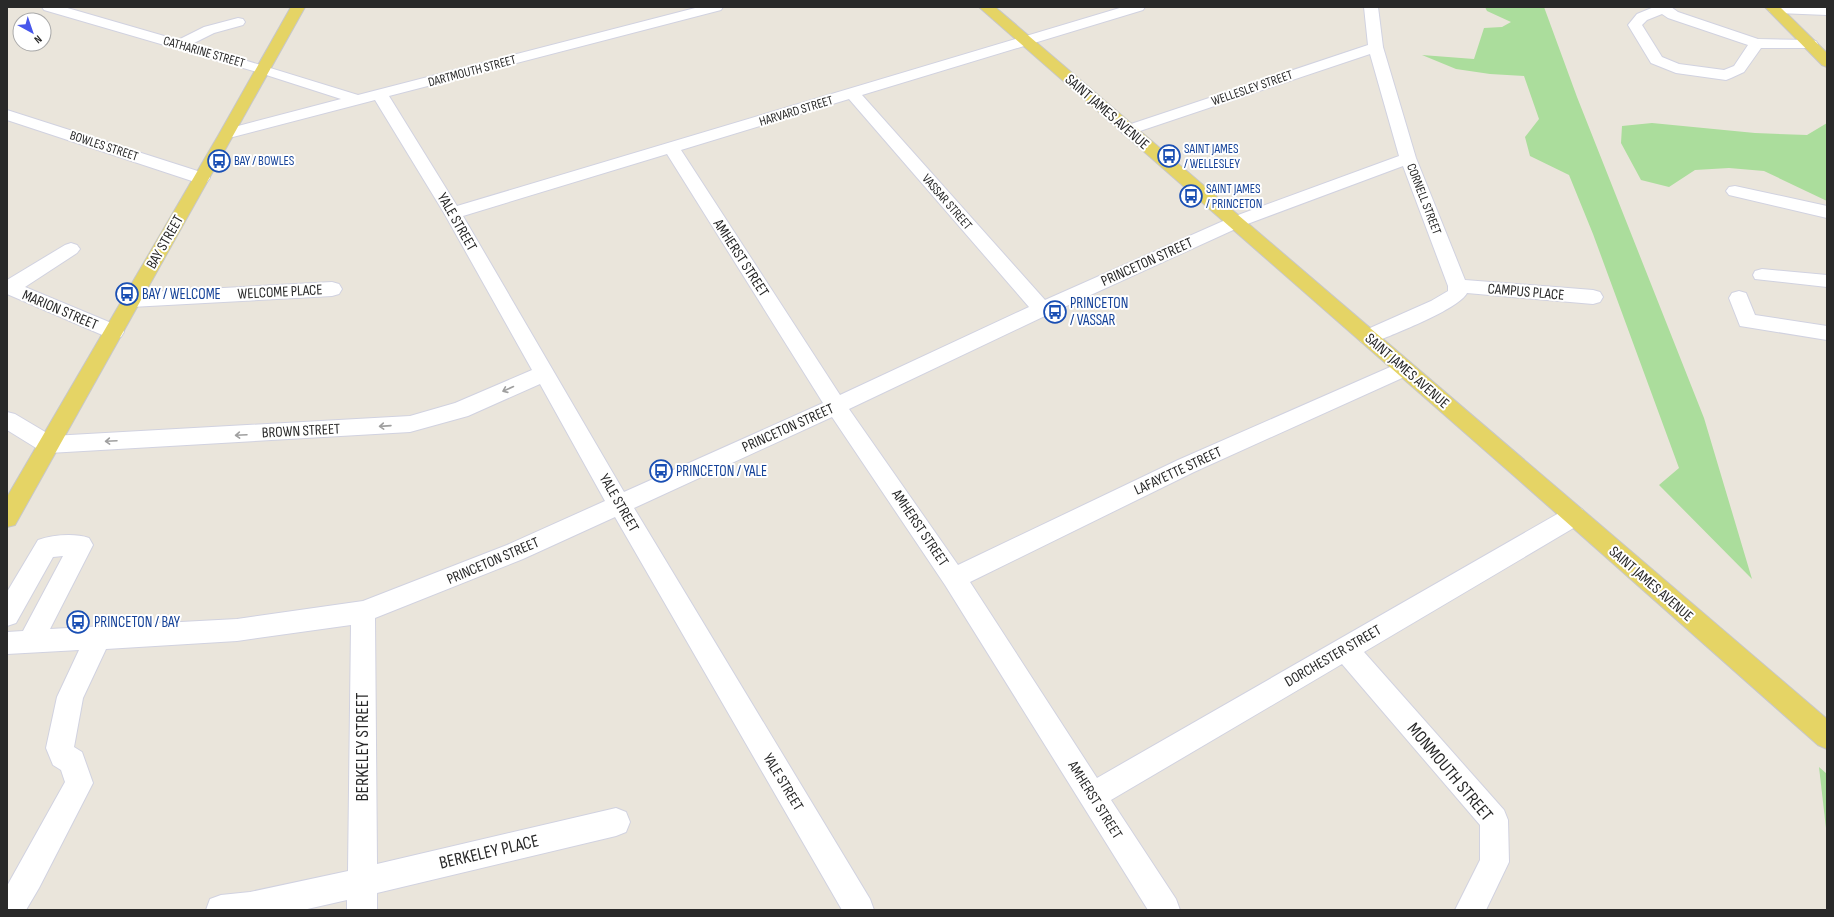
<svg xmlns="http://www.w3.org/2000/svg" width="1834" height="917" viewBox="0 0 1834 917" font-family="'Sofia Sans Condensed',sans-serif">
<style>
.green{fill:#abdd9c}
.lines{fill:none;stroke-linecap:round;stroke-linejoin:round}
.minor-casing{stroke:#d1d2e0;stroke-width:2}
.major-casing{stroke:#c7c7c7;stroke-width:2}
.minor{fill:#fff;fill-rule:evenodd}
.major{fill:#e5d465;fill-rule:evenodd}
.oneway{stroke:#9f9f9f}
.labels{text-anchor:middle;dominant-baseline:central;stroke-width:4;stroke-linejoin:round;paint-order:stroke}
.far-street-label{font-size:13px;fill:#292929;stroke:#fff}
.far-transit-label{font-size:13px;fill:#164399;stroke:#fff;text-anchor:start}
.street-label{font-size:15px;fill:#292929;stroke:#fff}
.transit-label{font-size:15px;fill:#164399;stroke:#fff;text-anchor:start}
.near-street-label{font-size:18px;fill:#292929;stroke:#fff}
</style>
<rect width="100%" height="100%" fill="#eae5db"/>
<g class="green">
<path d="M1485,7H1544L1577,97L1704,418L1752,579L1659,485L1679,468L1593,234L1569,175L1530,156L1525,137L1539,119L1524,76L1490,74L1456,69L1422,55L1474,59L1484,28L1502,27L1511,22L1487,11Z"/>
<path d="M1652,123L1755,133L1807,135L1827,123V201L1764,171L1729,168L1695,170L1669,187L1641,180L1621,143L1622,126Z"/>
<path d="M1819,767L1827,774V837Z"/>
</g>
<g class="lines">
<g class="minor-casing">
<g id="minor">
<path d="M42,7H64L178,40L204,27L238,18L243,19L245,22L243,25L214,33L192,44L358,95L699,7H723L721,10L389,96L457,206L1123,7H1145L1143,10L862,95L1045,300L1230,218L1399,156L1370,54L1134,133L1128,135L1122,133L1120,130L1122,127L1368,45L1364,7H1378L1383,47L1416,158L1465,280L1593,290L1600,292L1603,297L1600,302L1593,304L1467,293C1459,309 1394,334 1375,342L1368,344L1361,342L1358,337L1361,332L1431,301L1448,291V286L1403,166L1242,226L1049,314L849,409L958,565L1178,460L1397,364L1404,362L1411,364L1414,369L1411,374L1194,472L970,582L1097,778L1566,509L1574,507L1582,509L1585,516L1582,523L1364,652L1504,810L1508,820L1509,862L1486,910H1455L1480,860V825L1342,664L1111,800L1176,899L1180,910H1148L945,585L832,417L634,508L870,899L874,910H842L615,517L523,559L375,618L377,864L616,808L626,812L630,822L626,832L616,836L377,893V910H347V900L303,910H206L210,899L221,895L250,892L348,871L351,625L237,641L106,649L83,698L74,747L82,752L93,783L39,888L26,910H7V886L65,782L61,770L53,765L46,748L57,697L79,650L7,654V632L23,631L63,556L53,557L16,623L7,626V592L38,540C53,535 74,533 89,538L93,545L50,629L237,619L363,601L507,545L605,501L540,384L468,416L410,432L49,453L41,451L7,430V412L15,414L52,436L410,416L455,403L532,370L444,213L375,100L229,138L223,136L221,133L223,130L341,99L257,72L44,10ZM849,99L1029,307L840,395L681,150ZM667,154L823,403L624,492L463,216Z"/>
<path d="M1654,7H1671L1678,12L1758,39L1811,40L1816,41L1818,44L1816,47L1811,48H1761L1744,72L1731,78L1726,80L1676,73L1651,63L1628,25L1637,14ZM1662,14L1668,18L1748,45L1734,66L1724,70L1679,64L1662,57L1642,25L1647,20Z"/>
<path d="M1769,7H1827V15L1775,13L1770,12L1768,9Z"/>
<path d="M7,110L207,174L210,178L207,182L201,183L195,182L7,120Z"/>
<path d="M1735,186L1827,206V218L1729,195L1726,191L1729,187Z"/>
<path d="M71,243L77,245L80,249L77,253L25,287L121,327L124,332L121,337L114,339L107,337L7,294V280L65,245Z"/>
<path d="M1762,269L1827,275V287L1755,279L1753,275L1755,271Z"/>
<path d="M332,282L339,284L342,289L339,294L332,296L131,307L124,305L121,300L124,295L131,293Z"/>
<path d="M1739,291L1746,293L1755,315L1827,326V340L1740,326L1729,298L1732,293Z"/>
</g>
</g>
<g class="major-casing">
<g id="major">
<path d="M291,7H305L15,525L7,527V497L218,136Z"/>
<path d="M979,7H995L1827,719V749L1818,745L1520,481Z"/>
<path d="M1765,7H1780L1827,53V67L1822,65Z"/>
</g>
</g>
<use href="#minor" class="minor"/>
<use href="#major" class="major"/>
</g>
<defs><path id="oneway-shaft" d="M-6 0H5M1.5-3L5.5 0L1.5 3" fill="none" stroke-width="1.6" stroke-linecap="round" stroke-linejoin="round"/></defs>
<g class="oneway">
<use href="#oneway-shaft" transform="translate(508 389) rotate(156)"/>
<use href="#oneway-shaft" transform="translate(385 426) rotate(176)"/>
<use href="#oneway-shaft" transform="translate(241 435) rotate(177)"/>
<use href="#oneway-shaft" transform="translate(111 441) rotate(177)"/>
</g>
<defs>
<g id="bus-ring" transform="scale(1.15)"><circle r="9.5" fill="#fff" stroke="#1a4fb4" stroke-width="1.5"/><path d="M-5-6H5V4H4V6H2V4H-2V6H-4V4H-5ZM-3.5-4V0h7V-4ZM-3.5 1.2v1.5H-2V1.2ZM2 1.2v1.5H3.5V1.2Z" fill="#1a4fb4"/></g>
</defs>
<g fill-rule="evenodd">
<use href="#bus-ring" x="1169" y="156"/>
<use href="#bus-ring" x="219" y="161"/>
<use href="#bus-ring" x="1191" y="196"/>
<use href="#bus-ring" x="127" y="294"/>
<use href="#bus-ring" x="1055" y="312"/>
<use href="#bus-ring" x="661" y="471"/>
<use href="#bus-ring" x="78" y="622"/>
</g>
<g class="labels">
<g class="far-street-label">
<text transform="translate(204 52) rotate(16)">CATHARINE STREET</text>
<text transform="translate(472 71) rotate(-15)">DARTMOUTH STREET</text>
<text transform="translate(1252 88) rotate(-19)">WELLESLEY STREET</text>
<text transform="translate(796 111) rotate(-17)">HARVARD STREET</text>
<text transform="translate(104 146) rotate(18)">BOWLES STREET</text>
<text transform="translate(1424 199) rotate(69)">CORNELL STREET</text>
<text transform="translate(947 202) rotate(49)">VASSAR STREET</text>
</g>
<g class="far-transit-label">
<text x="1184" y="149">SAINT JAMES<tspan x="1184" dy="15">/ WELLESLEY</tspan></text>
<text x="234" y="161">BAY / BOWLES</text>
<text x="1206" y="189">SAINT JAMES<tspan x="1206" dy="15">/ PRINCETON</tspan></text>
</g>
<g class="street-label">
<text transform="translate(1107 112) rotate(41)">SAINT JAMES AVENUE</text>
<text transform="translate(457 222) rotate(60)">YALE STREET</text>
<text transform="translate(165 242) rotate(-60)">BAY STREET</text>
<text transform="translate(741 258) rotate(57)">AMHERST STREET</text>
<text transform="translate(1147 262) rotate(-24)">PRINCETON STREET</text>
<text transform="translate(280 292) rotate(-3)">WELCOME PLACE</text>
<text transform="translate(1526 292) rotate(5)">CAMPUS PLACE</text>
<text transform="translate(60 310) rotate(23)">MARION STREET</text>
<text transform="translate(1407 371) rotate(41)">SAINT JAMES AVENUE</text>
<text transform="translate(788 428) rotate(-24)">PRINCETON STREET</text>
<text transform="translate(301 431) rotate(-3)">BROWN STREET</text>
<text transform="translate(1178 471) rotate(-25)">LAFAYETTE STREET</text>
<text transform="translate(619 503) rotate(60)">YALE STREET</text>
<text transform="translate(920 528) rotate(56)">AMHERST STREET</text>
<text transform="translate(493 561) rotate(-23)">PRINCETON STREET</text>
<text transform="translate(1651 584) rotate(41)">SAINT JAMES AVENUE</text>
<text transform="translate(1333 656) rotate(-30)">DORCHESTER STREET</text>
<text transform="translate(783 782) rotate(59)">YALE STREET</text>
<text transform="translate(1095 800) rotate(58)">AMHERST STREET</text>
</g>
<g class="transit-label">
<text x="142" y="294">BAY / WELCOME</text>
<text x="1070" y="303">PRINCETON<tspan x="1070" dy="17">/ VASSAR</tspan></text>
<text x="676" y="471">PRINCETON / YALE</text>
<text x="94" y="622">PRINCETON / BAY</text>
</g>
<g class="near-street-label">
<text transform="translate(362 747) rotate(-90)">BERKELEY STREET</text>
<text transform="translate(1450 772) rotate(50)">MONMOUTH STREET</text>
<text transform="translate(489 852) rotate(-13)">BERKELEY PLACE</text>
</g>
</g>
<rect width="1834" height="917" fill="none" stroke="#292929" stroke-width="16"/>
<g transform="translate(32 32) rotate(140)"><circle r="19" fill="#ffffff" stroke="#a9a9a9"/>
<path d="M0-3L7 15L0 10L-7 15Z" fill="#4756eb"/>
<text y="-6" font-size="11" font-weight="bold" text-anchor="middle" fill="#292929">N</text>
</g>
</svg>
